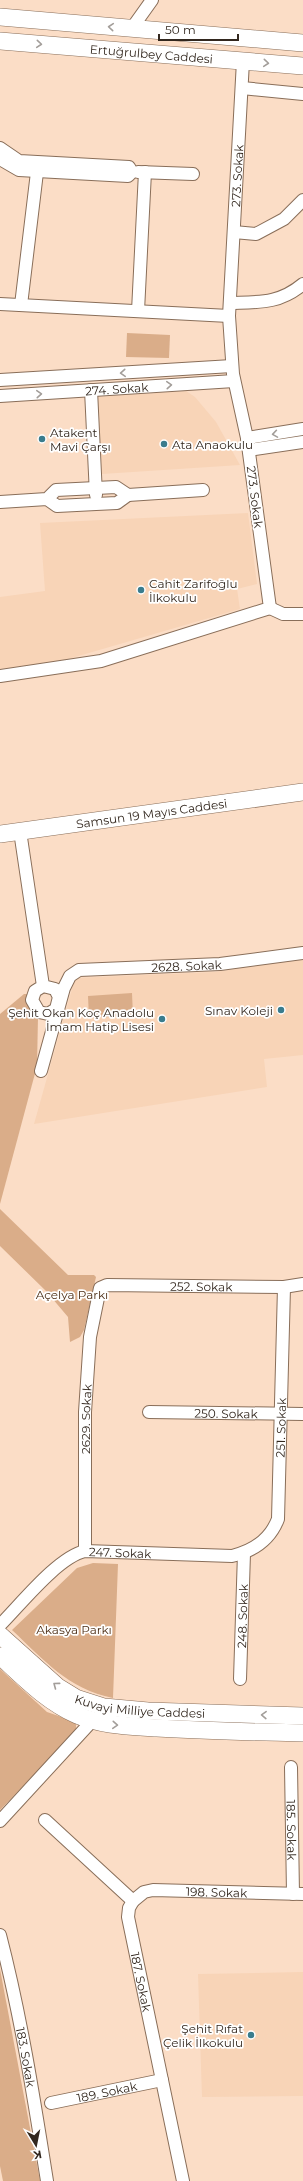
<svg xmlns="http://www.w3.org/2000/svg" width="303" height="2181" viewBox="0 0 303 2181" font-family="Montserrat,sans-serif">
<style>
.built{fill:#f8d4b7}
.green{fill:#daad89}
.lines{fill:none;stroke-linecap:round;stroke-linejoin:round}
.street-casing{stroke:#896e59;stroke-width:14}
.secondary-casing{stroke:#896e59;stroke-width:18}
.street{stroke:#fff;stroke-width:12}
.secondary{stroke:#fff;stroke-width:17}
.oneway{stroke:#a39e9a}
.poi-dot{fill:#3a7c8d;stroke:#fff;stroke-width:1.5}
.labels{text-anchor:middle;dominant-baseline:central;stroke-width:3.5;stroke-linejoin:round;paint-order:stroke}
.street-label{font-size:12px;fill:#32271e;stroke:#fff}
.poi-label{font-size:12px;fill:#32271e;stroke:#fff;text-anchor:start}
.park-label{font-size:12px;fill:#4c2e15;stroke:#fff}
</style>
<rect width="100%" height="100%" fill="#fbddc6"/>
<g class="built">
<path d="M186,391L195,397L216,422L240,465L102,474L97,397Z"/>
<path d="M248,513L257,584L237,589L240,609L58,662L0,669V597L45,591L40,523Z"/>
<path d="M303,959V1055L264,1059L267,1087L34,1124L75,978L215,972Z"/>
<path d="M303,1972V2096L202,2097L198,1974Z"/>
</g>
<g class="green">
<path d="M127,333L170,335L169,358L126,357Z"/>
<path d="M132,993L133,1016L89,1018L88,996Z"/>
<path d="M24,994H28L38,1017L37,1066L0,1204V1014Z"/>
<path d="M0,1209L68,1275H94L96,1277L84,1330L80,1337L70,1342L68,1317L46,1291L0,1246Z"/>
<path d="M93,1563L118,1564L113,1698C68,1689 44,1660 12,1630L77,1568Z"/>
<path d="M0,1669L47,1712L76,1722V1731L0,1810Z"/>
<path d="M0,1969L40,2181H3L0,2166Z"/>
</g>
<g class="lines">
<g class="street-casing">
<g id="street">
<path d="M132,28L152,0"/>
<path d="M242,88L303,94"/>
<path d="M0,148L19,161L129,167L132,172L128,176L19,170L0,159"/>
<path d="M138,172L193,174"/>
<path d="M234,232L256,234L284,219L303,200"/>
<path d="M230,303C259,302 279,304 303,284"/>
<path d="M0,304L229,316"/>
<path d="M21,305L38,164"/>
<path d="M138,311L145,172"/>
<path d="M0,380L232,366"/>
<path d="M91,390L96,495"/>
<path id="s1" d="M0,396L234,381"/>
<path d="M247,438L303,429"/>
<path d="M249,450L303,442"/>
<path d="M128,495L203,490"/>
<path d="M0,502L47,499L57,506L96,504L117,503L128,495L116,487L56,490L47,499"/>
<path d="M270,608L283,614H303"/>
<path id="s2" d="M0,676L101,661L270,608L247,438L233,374L229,316L243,61"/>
<path d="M20,831L43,986L35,991L32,1000L39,1012L48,1014L56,1009L59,997L55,989L43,986"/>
<path id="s3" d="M41,1071L64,988L70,976L79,970L220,964L303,953"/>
<path id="s4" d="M149,1412L303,1414"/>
<path id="s5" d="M85,1551V1412L90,1337L100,1288L107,1285L284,1287L303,1284"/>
<path id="s6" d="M0,1625C21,1604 58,1557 85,1551L232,1556C253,1551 270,1540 278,1519L284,1287"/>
<path id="s7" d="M240,1679L244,1553"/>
<path id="s8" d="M291,1767L293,1894"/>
<path id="s9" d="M45,1820L133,1901L129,1908L128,1917L183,2181"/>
<path d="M0,1821L92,1721"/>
<path id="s10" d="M133,1901L144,1892L153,1890L303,1894"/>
<path id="s11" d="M0,1935C21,2016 34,2099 47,2181"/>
<path id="s12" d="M51,2103L162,2080"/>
</g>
</g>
<g class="secondary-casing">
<g id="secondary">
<path d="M0,17L303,43"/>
<path id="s13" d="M0,41L303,66"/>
<path id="s14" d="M0,834L303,792"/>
<path id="s15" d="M0,1635L58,1687L76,1698L104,1707L148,1711L303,1716"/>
<path d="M0,1656C24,1678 47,1702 77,1715C102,1726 130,1726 157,1728C206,1731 254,1732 303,1733"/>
</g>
</g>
<use href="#street" class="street"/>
<use href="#secondary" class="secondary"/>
</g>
<defs><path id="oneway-chevron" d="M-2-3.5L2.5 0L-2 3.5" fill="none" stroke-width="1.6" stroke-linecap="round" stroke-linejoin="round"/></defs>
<g class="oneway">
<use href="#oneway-chevron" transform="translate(111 27) rotate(-175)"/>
<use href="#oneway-chevron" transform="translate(39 44) rotate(5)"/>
<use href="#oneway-chevron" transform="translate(266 63) rotate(5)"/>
<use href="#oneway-chevron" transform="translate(123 373) rotate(176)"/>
<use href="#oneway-chevron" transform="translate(169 385) rotate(-4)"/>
<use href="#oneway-chevron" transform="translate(39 394) rotate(-4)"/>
<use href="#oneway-chevron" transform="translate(275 434) rotate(171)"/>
<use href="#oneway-chevron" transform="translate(56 1685) rotate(-143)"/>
<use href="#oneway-chevron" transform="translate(264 1715) rotate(-178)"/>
<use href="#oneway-chevron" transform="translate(115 1725) rotate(4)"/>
</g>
<g class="poi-dot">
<circle cx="42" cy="439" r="4"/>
<circle cx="164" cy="444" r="4"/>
<circle cx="141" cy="590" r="4"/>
<circle cx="281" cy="1010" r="4"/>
<circle cx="162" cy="1019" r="4"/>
<circle cx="251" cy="2035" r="4"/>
</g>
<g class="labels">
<g class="street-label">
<text stroke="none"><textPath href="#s13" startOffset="152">Ertuğrulbey Caddesi</textPath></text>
<text stroke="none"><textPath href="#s2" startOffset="715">273. Sokak</textPath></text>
<text stroke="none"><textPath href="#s1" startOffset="117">274. Sokak</textPath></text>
<text transform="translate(255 497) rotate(83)">273. Sokak</text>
<text stroke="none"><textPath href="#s14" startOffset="153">Samsun 19 Mayıs Caddesi</textPath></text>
<text stroke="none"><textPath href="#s3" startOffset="218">2628. Sokak</textPath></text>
<text stroke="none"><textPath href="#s5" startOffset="366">252. Sokak</textPath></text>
<text stroke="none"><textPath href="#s4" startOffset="77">250. Sokak</textPath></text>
<text stroke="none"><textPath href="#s5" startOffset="132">2629. Sokak</textPath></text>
<text stroke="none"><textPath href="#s6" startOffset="414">251. Sokak</textPath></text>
<text stroke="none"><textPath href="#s6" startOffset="149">247. Sokak</textPath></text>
<text stroke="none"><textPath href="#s7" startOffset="63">248. Sokak</textPath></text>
<text stroke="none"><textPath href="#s15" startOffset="164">Kuvayi Milliye Caddesi</textPath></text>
<text stroke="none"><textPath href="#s8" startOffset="63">185. Sokak</textPath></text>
<text stroke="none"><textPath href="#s10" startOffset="87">198. Sokak</textPath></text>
<text stroke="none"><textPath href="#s9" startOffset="203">187. Sokak</textPath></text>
<text stroke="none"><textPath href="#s11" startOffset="125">183. Sokak</textPath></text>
<text stroke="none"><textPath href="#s12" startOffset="57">189. Sokak</textPath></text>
</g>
<g class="poi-label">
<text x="50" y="432">Atakent<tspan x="50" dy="14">Mavi Çarşı</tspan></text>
<text x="172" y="444">Ata Anaokulu</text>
<text x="149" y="583">Cahit Zarifoğlu<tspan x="149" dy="14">İlkokulu</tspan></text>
<text x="273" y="1010" text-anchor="end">Sınav Koleji</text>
<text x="154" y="1012" text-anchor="end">Şehit Okan Koç Anadolu<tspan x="154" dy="14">İmam Hatip Lisesi</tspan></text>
<text x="243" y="2028" text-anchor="end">Şehit Rıfat<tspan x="243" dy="14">Çelik İlkokulu</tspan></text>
</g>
<g class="park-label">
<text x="72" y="1294">Açelya Parkı</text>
<text x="74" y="1629">Akasya Parkı</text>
</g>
</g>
<g transform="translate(36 2145) rotate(170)" stroke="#ffffff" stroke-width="3" paint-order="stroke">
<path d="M0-3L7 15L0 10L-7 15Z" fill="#32271e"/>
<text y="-6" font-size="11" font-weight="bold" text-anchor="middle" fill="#32271e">K</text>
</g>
<path d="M159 34v6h79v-6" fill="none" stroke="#32271e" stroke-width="2"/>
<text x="165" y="34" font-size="12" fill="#32271e" stroke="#ffffff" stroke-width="3" paint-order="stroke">50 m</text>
</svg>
